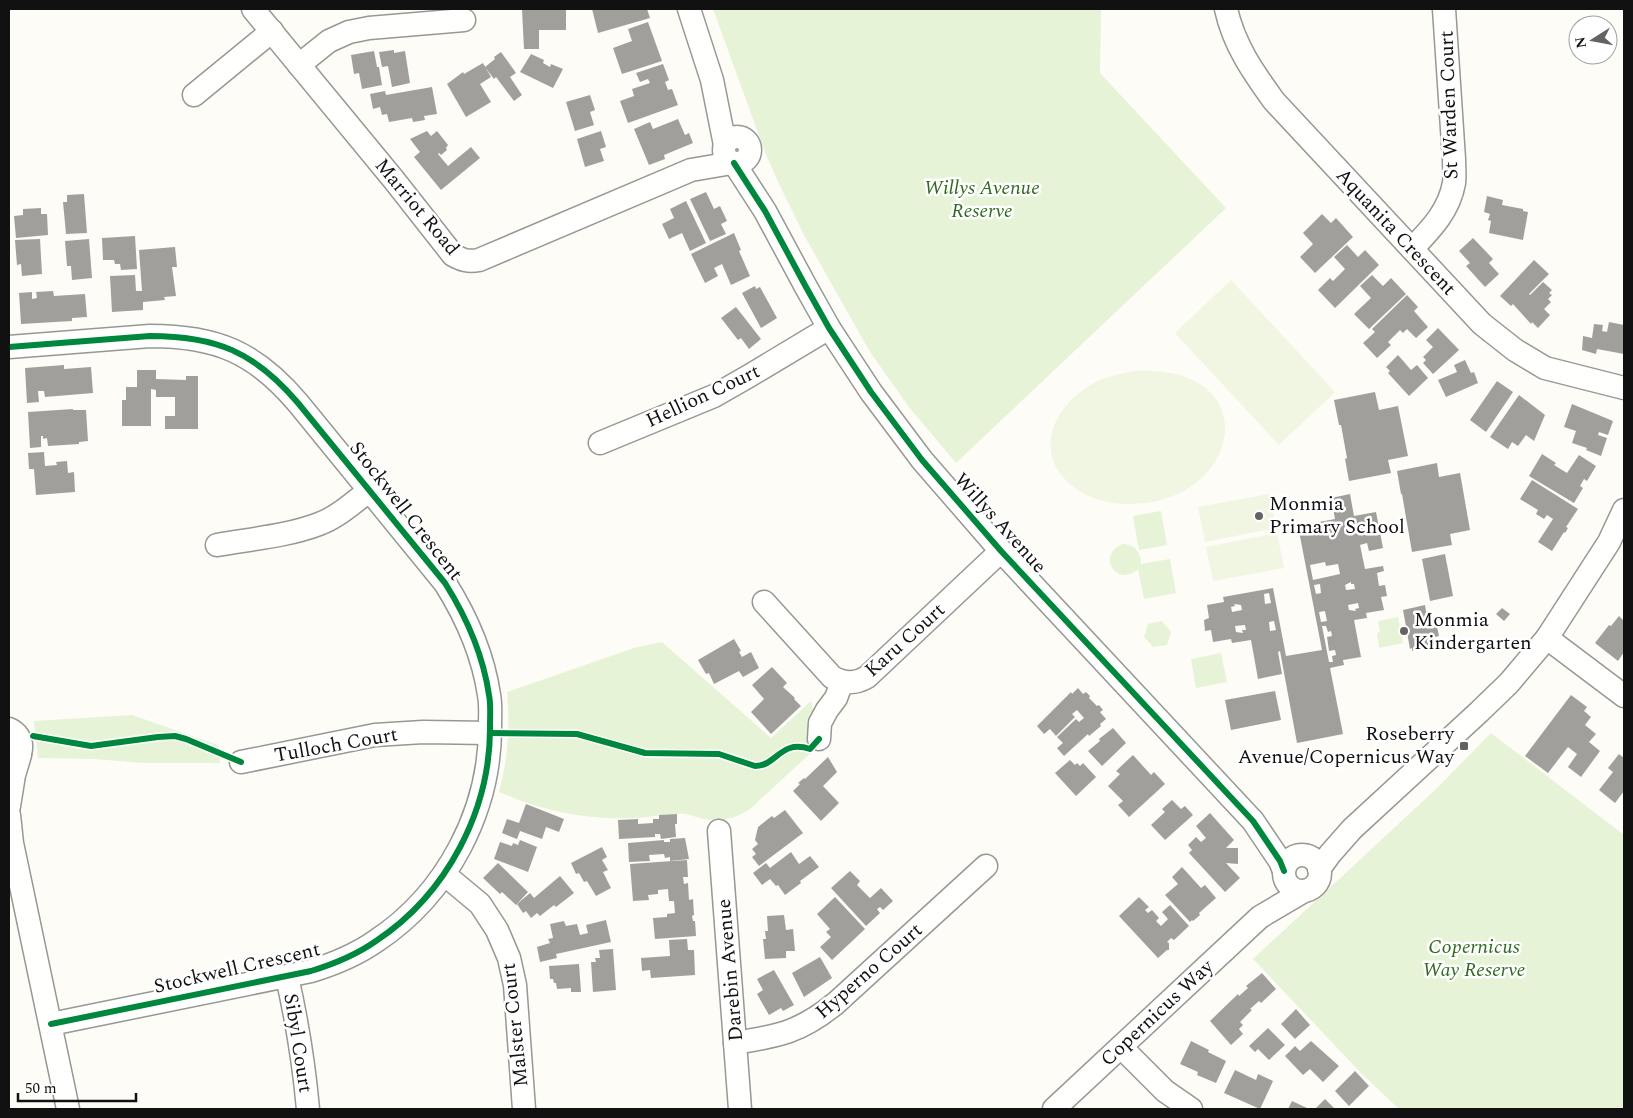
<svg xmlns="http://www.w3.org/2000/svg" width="1633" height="1118" viewBox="0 0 1633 1118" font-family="Spectral,serif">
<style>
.green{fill:#e7f3d7}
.pitch{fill:#f0f6e1}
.building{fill:#a19f9c;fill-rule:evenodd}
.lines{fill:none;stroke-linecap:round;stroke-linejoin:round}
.minor-casing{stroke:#979795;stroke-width:25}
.minor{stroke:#fffffe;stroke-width:22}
.cycleway-casing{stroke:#fff;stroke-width:9}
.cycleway{stroke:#00873e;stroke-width:6}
.poi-dot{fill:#646362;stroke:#fff;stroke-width:2}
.labels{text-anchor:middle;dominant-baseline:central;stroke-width:5;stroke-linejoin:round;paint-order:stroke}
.street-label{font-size:20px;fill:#111;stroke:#fff}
.park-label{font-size:20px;font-style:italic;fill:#2f6b1f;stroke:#fff}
.poi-label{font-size:20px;fill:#111;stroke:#fff;text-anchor:start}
</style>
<rect width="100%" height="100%" fill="#fdfcf7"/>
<g class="green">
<path d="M713,9H1101L1100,73L1226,208L956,463L909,407L870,352L804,235L779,184L765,152Z"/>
<path d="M1161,511L1167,545L1139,550L1133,516Z"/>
<path d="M1122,544C1135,544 1141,552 1141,564L1170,559L1176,593L1144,599L1138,569C1117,588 1096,556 1122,544Z"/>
<path d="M1398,617L1403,643L1379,648L1377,633L1380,632L1378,621Z"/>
<path d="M1162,621L1171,632L1167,645L1153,647L1144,637L1148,624Z"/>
<path d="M662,642L771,738L811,701L814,712L810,742L814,750L750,809C735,819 718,823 700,818C695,817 690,814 685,814C668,813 650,818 632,818C585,820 543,811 499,792C508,758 510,727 507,692L634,648Z"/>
<path d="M1221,653L1227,682L1196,688L1191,659Z"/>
<path d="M132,715L218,745L220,763H144L94,759L38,758L34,721Z"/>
<path d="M1491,733L1624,835V1109H1399L1362,1074L1253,959L1436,789Z"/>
</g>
<g class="pitch">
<path d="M963,181L971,196L957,203L949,188Z"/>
<path d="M1231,280L1335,392L1279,445L1175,333Z"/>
<path d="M1137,371C1268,365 1243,505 1128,504C1109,504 1089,499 1074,487C1031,455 1053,405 1094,383C1107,376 1122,373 1137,371Z"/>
<path d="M1269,494L1276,528L1205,542L1198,507Z"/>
<path d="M1277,533L1284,568L1213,581L1206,547Z"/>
</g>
<g class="building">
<path d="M522,9L566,10V30H539V49H524Z"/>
<path d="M592,9H647L650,18L598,33Z"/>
<path d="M648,22L662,61L622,74L613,48L632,41L628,29Z"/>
<path d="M394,50V53L405,51L410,83L392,87L388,66L382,67L379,52Z"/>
<path d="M374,51L377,67H379L382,85L362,89L359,73L354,74L351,55Z"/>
<path d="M501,52L516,73L510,77L522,95L514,101L496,77L494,79L485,67L495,59L494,57Z"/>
<path d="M531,54L544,60L543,63L550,67L551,64L563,69L553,88L520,72Z"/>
<path d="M483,63L491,77L480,84L491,102L466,117L447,84L463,72L464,74Z"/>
<path d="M663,64L669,80L665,82L668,90L672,89L678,105L628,123L620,101L634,96L632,89L650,83L648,79L640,82L636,73Z"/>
<path d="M432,87L437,114L424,116L425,120L413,122L412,118L389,122L387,114L382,115L380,107L373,109L370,94L385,91L386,95Z"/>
<path d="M590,95L595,110L590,112L594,125L575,131L566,102Z"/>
<path d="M678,119L685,135L689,133L693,143L664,155L665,159L649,165L634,129L650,122L653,129Z"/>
<path d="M427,131L431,136L437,131L448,145L446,148L447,150L441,155L439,153L438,154L448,166L471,147L480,158L441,190L414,157L420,152L410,139Z"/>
<path d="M601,131L606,147L600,149L604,161L585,167L577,139Z"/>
<path d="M706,192L714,209L720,206L727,221L721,224L726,234L710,241L690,199Z"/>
<path d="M84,194L87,233L66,234L63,202H67V195Z"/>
<path d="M1487,196L1503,200L1502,205L1523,209V211L1528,212L1523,240L1489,233L1491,221L1488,220L1490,214L1484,212Z"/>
<path d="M686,201L706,243L690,251L682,233L669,239L662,224L674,218L670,209Z"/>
<path d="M41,208V214H47L48,235L16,238L14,216L23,215V209Z"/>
<path d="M1322,214L1331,223L1336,218L1353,237L1315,273L1300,257L1313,244L1303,233Z"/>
<path d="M734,233L741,250L739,251L750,276L731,285L722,264L714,268L718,276L705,283L691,254Z"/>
<path d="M135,236L137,269L121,270L120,264H115L114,260H103L102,238Z"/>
<path d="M1473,238L1493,259L1489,263L1499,274L1485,287L1466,266L1470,263L1459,251Z"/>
<path d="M40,239L42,274L22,276L21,264L17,265L15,240Z"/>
<path d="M89,239L92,278L72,280L71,266H67L65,241Z"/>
<path d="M1347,245L1358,257L1365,250L1379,265L1335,308L1318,290L1330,278L1333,281L1345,269L1334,257Z"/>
<path d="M175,247L177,267H172L176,296L164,297L165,300L143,302V310L112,312L110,276L135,275L136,291H142L139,250Z"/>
<path d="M1534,260L1549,274L1529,294L1530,295L1543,282L1552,290L1549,293L1552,295L1548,299L1551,302L1544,309L1550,315L1538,328L1532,322L1531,324L1513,304L1511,306L1500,296Z"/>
<path d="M1372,275L1383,286L1391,278L1406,294L1369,329L1354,314L1371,298L1360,286Z"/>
<path d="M755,286L756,289L760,287L777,318L761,328L742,293Z"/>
<path d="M53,291L54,296L85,294L87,317L72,318V321L21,324L19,293L32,292V299L37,298L36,292Z"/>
<path d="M1407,295L1418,307L1414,311L1428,327L1416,338L1407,329L1403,333L1400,330L1388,342L1391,345L1377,358L1363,343L1375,332L1372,329Z"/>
<path d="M736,307L761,339L749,349L741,338L738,340L721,318Z"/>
<path d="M1609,322L1624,325V354L1597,349L1596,354L1582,350L1583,336L1592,338L1594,324L1603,325L1602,331L1607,332Z"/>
<path d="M1438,328L1459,350L1433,374L1423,363L1426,360L1423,357L1433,347L1426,340Z"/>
<path d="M1398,355L1411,370L1417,365L1428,378L1409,396L1388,373L1390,371L1386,367Z"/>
<path d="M1465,360L1471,373L1474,372L1478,383L1446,397L1438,380L1457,372L1454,365Z"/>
<path d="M64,365V369L91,367L93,393L45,397L44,391H38L39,402L27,403L25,368Z"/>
<path d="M137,370H156V379L186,380V376H198V429H165V416H175V397H156V390L151,389V426H122V400H126V387H137Z"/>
<path d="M1497,381L1513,392L1486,432L1470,420Z"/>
<path d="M1375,392L1379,410L1398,406L1408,456L1388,460L1391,473L1349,481L1345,459L1347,458L1341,425H1339L1334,400Z"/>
<path d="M1519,395L1545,415L1534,441L1526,435L1518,446L1512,442L1508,449L1490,437Z"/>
<path d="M1572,404L1613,421L1608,435L1599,432L1598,435L1607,438L1601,456L1586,450L1587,448L1572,443L1576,431L1564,427Z"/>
<path d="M73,409V410H86L88,441L79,442V444L48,446L47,438L43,439V436H41V447L30,448L28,412Z"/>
<path d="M44,452L45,466L57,465L56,462L67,461L68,473L74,472L75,492L36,495L34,469H29L28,453Z"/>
<path d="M1542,454L1556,463L1554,465L1567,473L1579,455L1596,466L1587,481L1584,479L1580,486L1583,488L1574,503L1529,476Z"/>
<path d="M1437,463L1439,477L1460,473L1470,530L1450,534L1452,545L1412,552L1402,494H1401L1397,471Z"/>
<path d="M1532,480L1578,509L1566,527L1568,528L1565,533L1564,532L1552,551L1538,542L1553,519L1547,515L1544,519L1536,514L1538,510L1520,499Z"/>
<path d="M1350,494L1354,516L1376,512L1383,548L1369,551L1367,543L1360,545L1365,569L1383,566L1384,571L1377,573L1379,586L1385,585L1387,596L1381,597L1384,610L1366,613L1367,618L1354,620L1361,657L1343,660L1344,665L1330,668L1343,734L1297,743L1280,651L1278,652L1282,674L1258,679L1251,640L1232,643L1231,639L1213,642L1211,630L1205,631L1204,620L1209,618L1207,605L1224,602L1223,597L1273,588L1286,656L1322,650L1298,526L1335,519L1331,498ZM1325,562L1326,566L1338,564L1340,574L1313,580L1310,565ZM1351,582V584H1354L1355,589L1346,590L1345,585ZM1320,584L1321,593L1316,594L1314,585ZM1269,593L1271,603L1265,604L1264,594ZM1358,603L1359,608L1355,609L1356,611L1349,610L1348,605ZM1234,604L1241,605L1242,610L1232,612L1231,607L1235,606ZM1325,611L1327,621L1321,622L1319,612ZM1274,621L1276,630L1270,631L1269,622ZM1245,625L1246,630H1242L1243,633L1236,632L1235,626ZM1322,626H1326L1328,632L1331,631L1332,636L1327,637L1329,651L1335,650L1336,655L1332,656L1333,662H1329Z"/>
<path d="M1445,554L1453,596L1430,601L1422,559Z"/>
<path d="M1425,605L1427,618L1435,617L1439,636L1431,638L1432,644L1425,646V649L1412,651V648L1410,649L1403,610Z"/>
<path d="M1502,608L1510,614L1504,621L1496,614Z"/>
<path d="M1619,616L1624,621V639L1623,641L1624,642V652L1618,661L1595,643L1609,625L1611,626Z"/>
<path d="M734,639L741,651L739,652L742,657L751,652L759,668L743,677L739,671L714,684L709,673L706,674L698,660Z"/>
<path d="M772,667L787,683L783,687L795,698L794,699L801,706L771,734L751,712L764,699L752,685Z"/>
<path d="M1078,688L1083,694L1086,692L1090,696L1089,698L1097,706L1099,705L1103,710L1100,712L1106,719L1100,724L1101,726L1089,736L1088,734L1064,756L1057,748L1063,743L1057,737L1076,719L1079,722L1084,718L1077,710L1072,714L1075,717L1056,736L1050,729L1044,734L1037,726L1071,692L1072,694Z"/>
<path d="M1275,691L1281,720L1231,730L1225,700Z"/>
<path d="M1571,695L1587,707L1584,711L1591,717L1585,725L1596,734L1589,742L1600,751L1581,777L1568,767L1577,754L1568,747L1548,773L1525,756Z"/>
<path d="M1113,728L1126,743L1102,766L1088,751L1100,741L1099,739Z"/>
<path d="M1619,754L1624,758V791L1615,803L1599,790L1613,772L1608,768Z"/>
<path d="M1133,755L1151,775L1154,772L1165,784L1129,817L1118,805L1123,801L1108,786L1120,774L1116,771Z"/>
<path d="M828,757L837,772L823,786L839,803L821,821L793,791L800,784L798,783L804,778L805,779Z"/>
<path d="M1070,760L1075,765L1077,763L1080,766L1083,763L1096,777L1076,796L1055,773Z"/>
<path d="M1172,800L1181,809L1185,806L1193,815L1165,840L1151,825L1165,812L1162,809Z"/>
<path d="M526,804L564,819L559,832L546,827L542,839L520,831L517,839L502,833L507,819L519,823Z"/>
<path d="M785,810L803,833L759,866L752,857L756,854L752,849L758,844L755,840L758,827L772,816L774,818Z"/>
<path d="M1210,813L1234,840L1226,848H1238V864L1226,863L1240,878L1225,892L1189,853L1192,850L1188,845L1196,837L1201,842L1206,838L1196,826Z"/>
<path d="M677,814V824H675L676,837L661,839L660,834H655V837L619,839L618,820L638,819V824L653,823V819H659V815Z"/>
<path d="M685,838L689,859L670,861V857L665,858L664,854L649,855L650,861L629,862L628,843L664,840V842H670V839Z"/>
<path d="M520,840L537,847L528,872L494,859L500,842L512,846L513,843L518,845Z"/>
<path d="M602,847L607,857L602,860L608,870L603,872L611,888L596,896L587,881L584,882L579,873L576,874L571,863Z"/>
<path d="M791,852L799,864L810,856L819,867L800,881L801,883L785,895L778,885L776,886L770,879L762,885L753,873L766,863L770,868Z"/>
<path d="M687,860L688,877H683L684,884L688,883L689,900L693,899L694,915L692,916L693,921H695L696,936L655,939L653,918L667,917V914L675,913L674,901H669L668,889L658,890V894L648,895L649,900L633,901L630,864Z"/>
<path d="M498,863L528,892L516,905L502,892L500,894L483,878Z"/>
<path d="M1182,867L1201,888L1205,885L1216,898L1199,913L1200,915L1193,921L1192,920L1190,922L1165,895L1178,884L1172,877Z"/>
<path d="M850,871L860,881L857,885L870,898L881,888L893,901L883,910L880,907L877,909L880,913L866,926L831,888Z"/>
<path d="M560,876L574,893L556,907L554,905L540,916L537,913L531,918L526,911L523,913L517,904L530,893L534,898Z"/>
<path d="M835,897L865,929L832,960L820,947L831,937L826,932L830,929L817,914Z"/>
<path d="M1139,897L1149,907L1145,910L1148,913L1152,910L1159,918L1156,921L1161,926L1168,919L1162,912L1170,905L1189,926L1174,940L1171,938L1167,942L1169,943V950H1167L1158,958L1119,916Z"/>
<path d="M784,915L786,930L793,929L795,951H786V958L765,959L763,939H766L765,931H768L767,916Z"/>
<path d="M606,920L611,942L556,954L557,958L540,962L537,947L550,943L548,939L553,938L550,924L564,921L566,926L577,924L580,935L588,933L586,925Z"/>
<path d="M687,939L688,950H694L695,975L651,978L650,970L642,971L641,958L670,956L669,940Z"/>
<path d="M613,949L616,990L593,992L591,962H596L595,958H600L599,950Z"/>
<path d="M820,957L832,978L804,997L792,973Z"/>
<path d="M579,964L581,992H571V988L557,989L556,983H554L553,979H550L549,966Z"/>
<path d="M774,970L794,1005L783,1011L781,1008L769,1015L757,994L763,990L757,979Z"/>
<path d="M1262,973L1276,989L1261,1003L1259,1001L1250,1009L1252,1010L1240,1022L1243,1025L1239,1029L1243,1034L1231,1045L1210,1021L1238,994L1239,996L1248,988L1246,986Z"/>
<path d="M1296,1009L1310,1025L1295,1039L1281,1024Z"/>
<path d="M1268,1028L1285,1045L1269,1060L1258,1049L1255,1052L1249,1046Z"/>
<path d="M1191,1041L1209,1050L1208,1052L1226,1061L1216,1083L1197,1075L1198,1072L1180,1064Z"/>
<path d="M1311,1041L1339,1066L1323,1082L1310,1069L1303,1075L1285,1056L1295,1046L1300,1051Z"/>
<path d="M1235,1070L1256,1080L1258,1074L1273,1081L1260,1109L1224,1093Z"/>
<path d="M1355,1071L1369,1086L1349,1106L1335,1091Z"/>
<path d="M1325,1099L1335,1109H1315Z"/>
<path d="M1292,1101L1309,1109H1288Z"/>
</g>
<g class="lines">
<g class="minor-casing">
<g id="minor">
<path d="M253,9L394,180L453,255C462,260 468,262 479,260L691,170L732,163"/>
<path d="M689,9L712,80L725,145"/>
<path d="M1226,9C1234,45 1253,72 1274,101L1482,324L1515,350L1545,368L1624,388"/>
<path d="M299,65L329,41L349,32L369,28L464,20"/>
<path d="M194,95L272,31"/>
<circle cx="737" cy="150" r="13"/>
<path d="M734,163L765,211L806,287L829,328L871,392L922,460L1001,551L1253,821L1280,861L1284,871"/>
<path d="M1412,249C1431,229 1449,211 1454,183C1455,176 1454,167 1454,159L1444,9"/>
<path d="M9,347L150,336C216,336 255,352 298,403L445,583C467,618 483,654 489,695C491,705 490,715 490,725C491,810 447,894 376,941C356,955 334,964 311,971L51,1024"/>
<path d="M600,443L714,396L749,376L829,328"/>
<path d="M217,545C250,539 288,536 319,524C338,517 354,502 370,490"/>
<path d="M764,602L832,677C845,684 855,684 867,677L1001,551"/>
<path d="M1547,638L1624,696"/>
<path d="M9,729C25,736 25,756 10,764"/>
<path d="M819,739L820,723L827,710L836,698L842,682"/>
<path d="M241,762L375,735L423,732L490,733"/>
<path d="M9,806L14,775L20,755"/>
<path d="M9,815L12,843L68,1109"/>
<path d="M719,831L740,1109"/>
<circle cx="1302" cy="873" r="18"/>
<path d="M1319,869L1330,854L1352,829L1479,712L1509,683L1547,638L1609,542L1624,510"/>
<path d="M444,874L480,904L497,930L509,958L515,985L524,1109"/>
<path d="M287,977C297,1021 304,1065 308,1109"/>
<path d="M735,1043C779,1036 801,1032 836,1003L986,866"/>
<path d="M1121,1047L1165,1091L1191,1109"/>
<path d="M1054,1109L1260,917L1304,891"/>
</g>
</g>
<use href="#minor" class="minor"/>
<g class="cycleway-casing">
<g id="cycleway">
<path d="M734,163L765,211L806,287L829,328L871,392L922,460L1001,551L1253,821L1280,861L1284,871"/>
<path d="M9,347L150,336C216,336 255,352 298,403L445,583C467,618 483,654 489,695C491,705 490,715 490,725C491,810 447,894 376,941C356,955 334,964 311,971L51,1024"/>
<path d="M490,733L577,734L645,753L719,754L755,766C771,766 777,752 790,748C796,746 804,747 810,749L819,739"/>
<path d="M33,736L91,746L158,737L175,736L186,739L241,762"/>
</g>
</g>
<use href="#cycleway" class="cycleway"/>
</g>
<g class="poi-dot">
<circle cx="1259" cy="516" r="5"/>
<circle cx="1404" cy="631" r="5"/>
<rect x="1459" y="741" width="10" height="10" rx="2.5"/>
</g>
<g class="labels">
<g class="street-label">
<text transform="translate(1449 105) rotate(-92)">St Warden Court</text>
<text transform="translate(417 207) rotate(50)">Marriot Road</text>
<text transform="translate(1396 232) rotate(47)">Aquanita Crescent</text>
<text transform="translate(703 396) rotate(-25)">Hellion Court</text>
<text transform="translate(406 511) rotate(52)">Stockwell Crescent</text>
<text transform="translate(1000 523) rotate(48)">Willys Avenue</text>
<text transform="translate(905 640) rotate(-42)">Karu Court</text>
<text transform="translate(336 745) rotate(-10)">Tulloch Court</text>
<text transform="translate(237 968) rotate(-13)">Stockwell Crescent</text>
<text transform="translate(730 970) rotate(-95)">Darebin Avenue</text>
<text transform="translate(869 971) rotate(-41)">Hyperno Court</text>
<text transform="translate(1157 1013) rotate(-43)">Copernicus Way</text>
<text transform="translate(515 1025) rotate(-96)">Malster Court</text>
<text transform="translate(298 1043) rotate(81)">Sibyl Court</text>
</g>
<g class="park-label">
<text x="982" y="188">Willys Avenue<tspan x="982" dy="23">Reserve</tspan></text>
<text x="1474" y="947">Copernicus<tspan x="1474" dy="23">Way Reserve</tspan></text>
</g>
<g class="poi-label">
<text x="1269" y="504">Monmia<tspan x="1269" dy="23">Primary School</tspan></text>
<text x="1414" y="620">Monmia<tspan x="1414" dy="23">Kindergarten</tspan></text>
<text x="1454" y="734" text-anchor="end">Roseberry<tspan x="1454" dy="23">Avenue/Copernicus Way</tspan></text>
</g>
</g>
<rect width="1633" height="1118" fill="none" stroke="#111111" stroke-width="20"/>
<g transform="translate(1593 40) rotate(259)"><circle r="24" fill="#ffffff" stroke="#a0a0a0"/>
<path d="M0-4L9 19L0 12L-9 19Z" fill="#646362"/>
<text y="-8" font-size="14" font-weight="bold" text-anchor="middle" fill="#111111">N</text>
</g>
<path d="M18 1093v8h118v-8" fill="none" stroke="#111111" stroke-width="2.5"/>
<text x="25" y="1093" font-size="15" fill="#111111" stroke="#ffffff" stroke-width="4" paint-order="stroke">50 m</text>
</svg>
